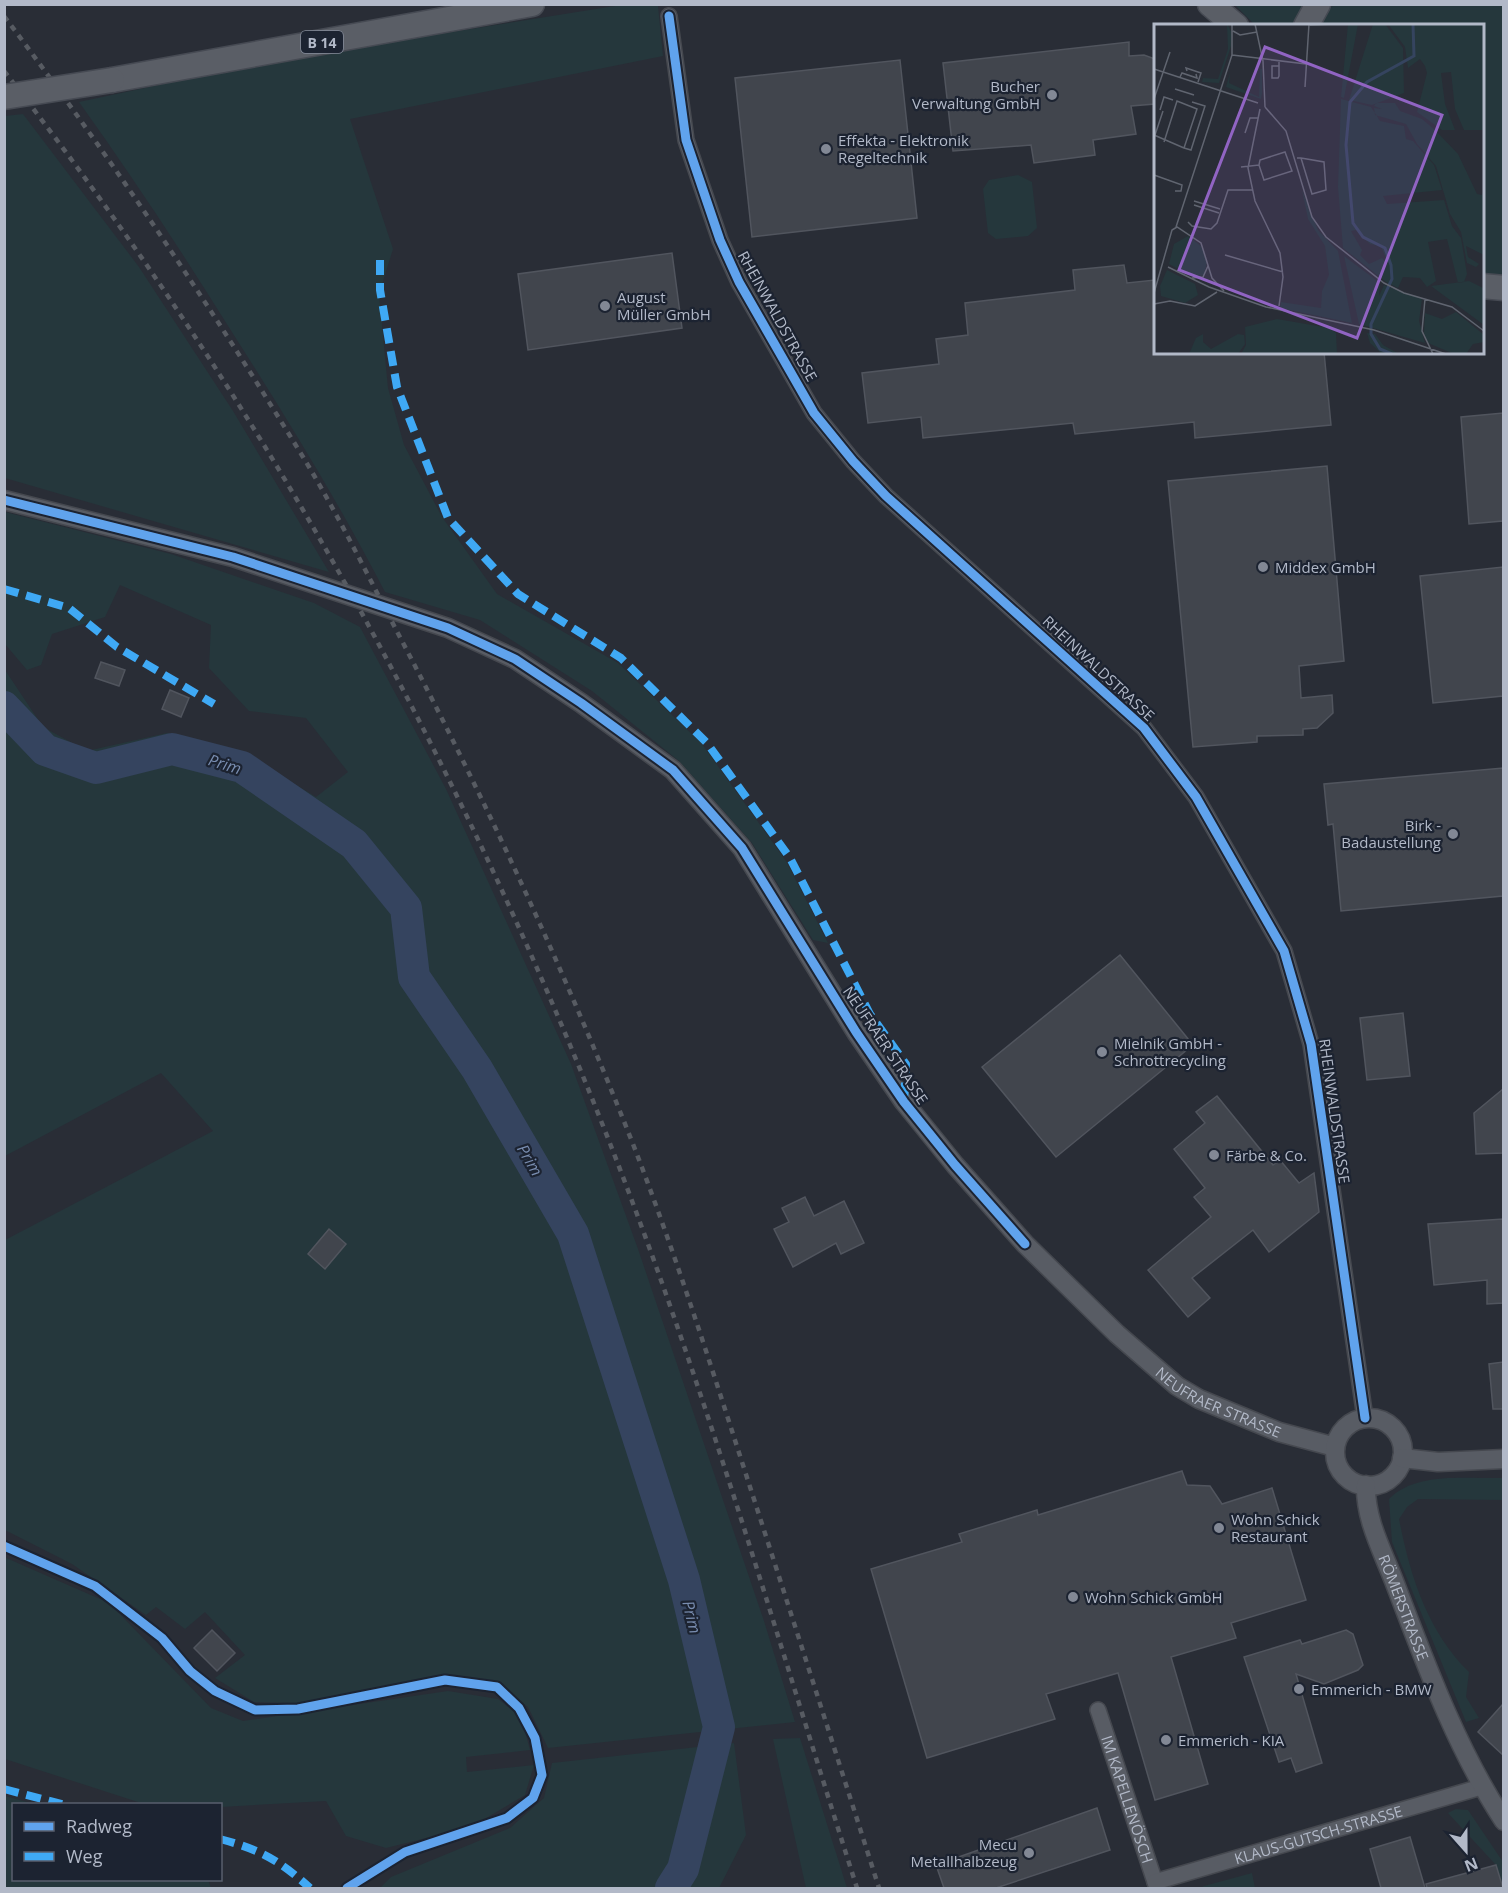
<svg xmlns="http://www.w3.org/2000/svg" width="1508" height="1893" viewBox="0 0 1508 1893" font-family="'Open Sans',sans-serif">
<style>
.green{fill:#25373c;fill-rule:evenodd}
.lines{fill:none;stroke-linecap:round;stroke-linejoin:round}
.river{stroke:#35445f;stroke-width:32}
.building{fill:#41454d;stroke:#51555e;stroke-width:1.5}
.minor-casing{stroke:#45484f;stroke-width:18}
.tertiary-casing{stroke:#45484f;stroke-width:21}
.primary-casing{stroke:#464a53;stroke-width:27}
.minor{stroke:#585c64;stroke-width:15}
.tertiary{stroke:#585c64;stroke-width:18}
.primary{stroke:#5a5e66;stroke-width:24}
.rail{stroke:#575b62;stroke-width:4.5;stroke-dasharray:6 6;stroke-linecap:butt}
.primary-bridge-casing{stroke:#464a53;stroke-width:27;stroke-linecap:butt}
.primary-bridge{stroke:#5a5e66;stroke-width:24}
.quiet{stroke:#3fa9f5;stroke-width:8;stroke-dasharray:15 8;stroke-linecap:butt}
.cycleway-casing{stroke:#1c2331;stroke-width:13}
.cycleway{stroke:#60a3ed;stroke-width:9}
.poi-dot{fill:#828895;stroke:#1c2331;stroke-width:2}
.labels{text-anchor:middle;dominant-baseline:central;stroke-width:4.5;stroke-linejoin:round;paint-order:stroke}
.shield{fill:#1c2331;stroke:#858c9b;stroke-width:1.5}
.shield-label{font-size:14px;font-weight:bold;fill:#b2b9c8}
.poi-label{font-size:15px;fill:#b2b9c8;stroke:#1c2331;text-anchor:start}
.street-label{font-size:15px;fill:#b2b9c8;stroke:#1c2331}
.water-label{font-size:16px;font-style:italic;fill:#798db0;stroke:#1c2331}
.inset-river{fill:none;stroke:#35445f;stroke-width:3}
.inset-road{fill:none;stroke:#606570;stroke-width:1.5}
.view{fill:#9164c3;fill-opacity:0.15;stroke:#9164c3;stroke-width:3}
.inset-edge{fill:none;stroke:#b2b9c8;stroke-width:3}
</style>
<rect width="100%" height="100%" fill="#292d36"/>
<g class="green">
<path d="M621,5L658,6L663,56L350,119L393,249L379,294L388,388L404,445L442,517L497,594L618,663L702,744L786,861L828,943L813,940L752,843L679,761L592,691L480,620L385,592C338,501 285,415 230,329C182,252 132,176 79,102L281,59Z"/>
<path d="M1235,5H1310L1299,26L1255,25Z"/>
<path d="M1333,5H1503V277L1483,274L1482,26H1317Z"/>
<path d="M23,114L139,267L233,411L329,572L5,478V116Z"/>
<path d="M1018,175L1032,182L1037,228L1028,236L996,239L988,233L983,189L989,180Z"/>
<path d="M5,512L171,554L314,603L360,627L446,789L571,1064L638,1249L764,1621L795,1722L548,1748L528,1707L499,1686L448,1675L302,1703L254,1702L215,1678L245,1655L205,1612L185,1629L156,1607L146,1615L72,1564L5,1530V1240L213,1131L161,1073L5,1156V670L43,727L87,751L167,733L247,755L316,797L348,772L306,718L249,711L209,668L211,625L120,585L105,617L52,634L41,665L27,670L5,644ZM329,1229L346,1244L325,1268L308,1253Z"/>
<path d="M1503,1478V1500L1418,1499L1407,1507L1399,1519C1410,1575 1427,1631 1469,1672L1466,1697L1479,1718L1466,1722L1392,1542L1389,1499C1416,1471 1467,1479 1503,1478Z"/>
<path d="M4,1557L109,1603L211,1708L243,1721L448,1691L498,1699L521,1717L530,1750L466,1757L467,1772L534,1765L525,1795L471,1827L386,1848L346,1836L326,1801L221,1807L220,1804L141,1803L5,1759Z"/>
<path d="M800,1738L847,1888H806L773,1739Z"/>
<path d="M734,1743L746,1835L719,1888H380L391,1877L510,1828L544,1798L552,1763Z"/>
<path d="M5,1796L34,1804H14V1880H208L211,1888H5Z"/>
<path d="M1456,1809L1468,1810L1503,1862V1888L1496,1865L1448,1813Z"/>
<path d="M1252,1873L1255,1888H1200L1204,1886Z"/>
</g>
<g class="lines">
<path class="river" d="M4,707L45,750L96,768L172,749L242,767L354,844L406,908L414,977L477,1069L573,1234L684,1580L719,1727L683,1869L671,1888"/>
</g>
<g class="building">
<path d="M1129,42V56L1144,55L1155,59V104L1131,106L1136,134L1093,140L1095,155L1034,163L1031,145L953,151L943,63Z"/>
<path d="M900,60L917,218L752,237L735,78Z"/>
<path d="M672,253L682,328L528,350L518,274Z"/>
<path d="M1124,265L1127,283L1155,280V352H1324L1331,425L1195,438L1194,422L1075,434L1073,423L923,438L921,417L868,423L862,373L939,364L936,339L968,335L965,303L1075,290L1073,270Z"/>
<path d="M1503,413V521L1469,524L1461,417Z"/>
<path d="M1327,466L1344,661L1299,666L1301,698L1332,695L1333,713L1317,728L1303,729V735L1257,736V742L1193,747L1168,481Z"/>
<path d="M1503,567V696L1433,703L1420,576Z"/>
<path d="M101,662L125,670L119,686L95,678Z"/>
<path d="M170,690L189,698L181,717L162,709Z"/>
<path d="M1503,768V896L1341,911L1333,824L1328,825L1324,784Z"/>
<path d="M1120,955L1193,1045L1056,1157L982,1067Z"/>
<path d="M1403,1013L1410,1076L1367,1080L1360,1018Z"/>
<path d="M1503,1089V1153L1476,1154L1474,1113Z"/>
<path d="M1217,1096L1273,1165L1280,1160L1299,1183L1314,1173L1319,1212L1269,1252L1253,1230L1192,1278L1210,1298L1188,1317L1148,1270L1211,1217L1194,1197L1205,1188L1174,1149L1205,1123L1196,1112Z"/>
<path d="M805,1197L814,1216L844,1201L864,1243L841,1254L836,1243L793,1267L774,1229L789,1222L782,1208Z"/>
<path d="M1503,1219V1303L1487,1304V1280L1434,1285L1428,1224Z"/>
<path d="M329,1229L346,1244L325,1269L308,1254Z"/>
<path d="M1503,1362V1409H1493L1489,1364Z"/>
<path d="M1182,1471L1187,1485L1210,1486L1222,1504L1272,1488L1306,1600L1231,1623L1236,1638L1171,1657L1208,1784L1155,1800L1118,1673L1046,1694L1055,1719L927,1758L871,1569L962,1542L959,1534L1037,1510L1038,1515Z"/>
<path d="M212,1630L235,1653L217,1671L194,1648Z"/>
<path d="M1346,1630L1353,1634L1363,1665L1358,1670L1324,1684L1296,1674L1322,1763L1296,1772L1291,1758L1279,1762L1244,1657L1300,1640L1302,1644Z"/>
<path d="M1503,1704V1755L1478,1732Z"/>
<path d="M1097,1808L1110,1850L996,1888H944L936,1865Z"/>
<path d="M1410,1837L1425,1888H1381L1370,1849Z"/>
<path d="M1496,1865L1503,1888H1427L1426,1884Z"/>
</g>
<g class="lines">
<g class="minor-casing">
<g id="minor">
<path d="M669,16L686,140L720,240L739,282L814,413L853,461L886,496L1144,728L1196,797L1284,951L1311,1044L1365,1418"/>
<path id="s1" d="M1098,1710L1157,1888"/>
<path id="s2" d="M1155,1882L1481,1787"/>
</g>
</g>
<g class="tertiary-casing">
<g id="tertiary">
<path id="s3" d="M4,500L233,557L448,628L515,659L581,703L673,770L742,848L856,1032L904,1102L955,1165L1025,1244L1117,1334L1177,1386L1199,1399L1279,1432L1335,1447"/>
<circle cx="1369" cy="1452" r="34"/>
<path d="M1402,1458L1438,1462L1504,1459"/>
<path id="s4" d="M1366,1485C1365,1519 1382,1550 1394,1581C1425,1662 1456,1748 1504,1821"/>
</g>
</g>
<g class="primary-casing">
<g id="primary">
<path d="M1210,4L1236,26"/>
<path d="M1306,26L1318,4"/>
<path d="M112,80L532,4"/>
<path d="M1482,286L1504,288"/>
</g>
</g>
<use href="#minor" class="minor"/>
<use href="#tertiary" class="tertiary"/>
<use href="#primary" class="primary"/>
<g class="rail">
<path d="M4,16C111,158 210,305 303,457C339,516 370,580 402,641C488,805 565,972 633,1144C677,1258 714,1375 751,1490C794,1623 837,1756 879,1888"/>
<path d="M4,71C261,399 459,759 611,1146C706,1389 778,1641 857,1888"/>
</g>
<g class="primary-bridge-casing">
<path id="primary-bridge" d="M4,97L112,80"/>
</g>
<use href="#primary-bridge" class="primary-bridge"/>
<g class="quiet">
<path d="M380,260V290L397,387L448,518L518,594L621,658L707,743L790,858L870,1014L906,1064L904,1102"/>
<path d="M4,589L69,608L117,647L214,704"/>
<path d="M4,1789L62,1804"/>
<path d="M220,1839C261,1850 279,1860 310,1888"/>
</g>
<g class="cycleway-casing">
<g id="cycleway">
<path d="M669,16L686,140L720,240L739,282L814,413L853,461L886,496L1144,728L1196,797L1284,951L1311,1044L1365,1418"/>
<path d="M4,500L233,557L448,628L515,659L581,703L673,770L742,848L856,1032L904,1102L955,1165L1025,1244"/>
<path d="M4,1546L95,1586L162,1638L190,1671L215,1691L255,1710L298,1709L445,1680L497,1687L519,1708L535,1738L542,1775L533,1798L507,1818L405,1852L347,1888"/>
</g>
</g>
<use href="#cycleway" class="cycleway"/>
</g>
<g class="poi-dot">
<circle cx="1052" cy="95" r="6"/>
<circle cx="826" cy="149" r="6"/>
<circle cx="605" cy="306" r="6"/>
<circle cx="1263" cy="567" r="6"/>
<circle cx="1453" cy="834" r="6"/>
<circle cx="1102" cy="1052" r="6"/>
<circle cx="1214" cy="1155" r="6"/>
<circle cx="1219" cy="1528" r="6"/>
<circle cx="1073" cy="1597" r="6"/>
<circle cx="1299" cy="1689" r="6"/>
<circle cx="1166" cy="1740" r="6"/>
<circle cx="1029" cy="1853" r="6"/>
</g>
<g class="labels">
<rect class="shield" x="301" y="31" width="42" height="22" rx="4.5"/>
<g class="shield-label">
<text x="322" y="42">B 14</text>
</g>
<g class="poi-label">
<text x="1040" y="86" text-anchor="end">Bucher<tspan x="1040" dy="17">Verwaltung GmbH</tspan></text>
<text x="838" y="140">Effekta - Elektronik<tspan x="838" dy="17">Regeltechnik</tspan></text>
<text x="617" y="297">August<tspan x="617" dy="17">Müller GmbH</tspan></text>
<text x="1275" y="567">Middex GmbH</text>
<text x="1441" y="825" text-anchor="end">Birk -<tspan x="1441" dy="17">Badaustellung</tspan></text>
<text x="1114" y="1043">Mielnik GmbH -<tspan x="1114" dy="17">Schrottrecycling</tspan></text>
<text x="1226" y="1155">Färbe &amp; Co.</text>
<text x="1231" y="1519">Wohn Schick<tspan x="1231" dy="17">Restaurant</tspan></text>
<text x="1085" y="1597">Wohn Schick GmbH</text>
<text x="1311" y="1689">Emmerich - BMW</text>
<text x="1178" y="1740">Emmerich - KIA</text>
<text x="1017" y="1844" text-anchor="end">Mecu<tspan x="1017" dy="17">Metallhalbzeug</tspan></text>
</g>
<g class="street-label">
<text transform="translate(778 316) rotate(61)">RHEINWALDSTRASSE</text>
<text transform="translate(1099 668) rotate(43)">RHEINWALDSTRASSE</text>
<text transform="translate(886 1045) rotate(56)">NEUFRAER STRASSE</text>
<text transform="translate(1335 1111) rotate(82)">RHEINWALDSTRASSE</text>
<text stroke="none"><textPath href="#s3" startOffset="1574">NEUFRAER STRASSE</textPath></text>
<text stroke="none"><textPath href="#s4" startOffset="129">RÖMERSTRASSE</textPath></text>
<text stroke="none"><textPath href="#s1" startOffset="94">IM KAPELLENÖSCH</textPath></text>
<text stroke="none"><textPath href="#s2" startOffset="170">KLAUS-GUTSCH-STRASSE</textPath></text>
</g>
<g class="water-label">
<text transform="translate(225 764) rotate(17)">Prim</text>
<text transform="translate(530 1160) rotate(60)">Prim</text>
<text transform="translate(692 1617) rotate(76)">Prim</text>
</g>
</g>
<g transform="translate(1154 24)">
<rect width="330" height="330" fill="#292d36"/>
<path d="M73,0L78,9L77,22L65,59L48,58L49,54L64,55L74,25ZM194,0H204L190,74L187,73ZM219,0H231L249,24L250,69L218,81L195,76ZM234,0H330V106H310L301,85L297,48L287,49L291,80L301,106H288L263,88L273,49L271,42L266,35L254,44L251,23ZM106,45H108V69L107,75L72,63L76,49L75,59L105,73ZM187,75L217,83L226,97L250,102L252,115L259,117L280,141L288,166L229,172L233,180L290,176L298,202L307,214L313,250L310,258L304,259L293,215L274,218L282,257L273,263L266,254L249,253L244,264L232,258L189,224L184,163ZM202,206L216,220L227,222L234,240L228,234L215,240L206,231L208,226L197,207ZM222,79H241L246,87L268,95L281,106L304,130L323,170L328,171L330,165V231L312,222L314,233L325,240L322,243L313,239L307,208L296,190L282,142L263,120L252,100L221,91L220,84L228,85L220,82ZM148,166L164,206L184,227L198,299L126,284L127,278L167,284L168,267L175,251L171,222L154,195ZM34,212L47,222L53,238L50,251L39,253L15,240L20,220ZM190,232L226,259L225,272L230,261L268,275L265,297L271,319L205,300ZM13,246L41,260L44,271L31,279L7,272L6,262ZM315,257L329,264L330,301L277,262ZM302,288L330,311V318L319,320L312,330H300L274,319L270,309L271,289L288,295ZM123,295L175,304L182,309L183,330H87L92,321L91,303ZM213,309L221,310L229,321L245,330H228L216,319ZM49,310V318L57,325L84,310L90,311L91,320L84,330H35L42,314Z" fill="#25373c" fill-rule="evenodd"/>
<path class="inset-river" d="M238,330L226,325L217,310V300L238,255L237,241L231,224L209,213L199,199L192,121L196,78L213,58L260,32L259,0"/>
<path class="inset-road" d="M101,0L109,37L111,83M156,1L181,0M79,7L86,11L103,8M78,31L152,40M125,42H118V54H124L125,52V38M0,45L104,79M33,47L32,44L47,49L44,58M26,53L28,49L43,54L42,50M151,63L155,0M21,65L40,71M0,75L16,28M111,83L132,107L158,193L172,213L230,259L250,269L298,283L330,307M106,85L94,144L101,177L126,229L129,253L125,282M6,86L10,73L19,76M91,109L96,94H104M0,111L30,124M1,111L9,87M10,118L23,77L43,85L30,124L37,126L51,82L38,78M143,134H147L158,170L172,166L170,138L147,134M87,143L105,141L110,156L138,147L131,128L106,136L105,141M0,151L28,161L27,167H21M40,177L66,185M40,181L65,189M34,198L38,202L57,205L63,199L74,166H98M22,203L78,31V0M71,231L129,248M14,243L55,263L112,283L220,306L292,330M38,254L49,253L54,242M0,269L18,206L23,203L47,219L58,254L70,267M271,275L268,307L279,330M0,280L16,277L41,282L63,268"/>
<path class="view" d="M111,23L288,91L203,314L25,246Z"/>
<rect width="330" height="330" class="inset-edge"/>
</g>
<rect width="1508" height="1893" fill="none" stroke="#b2b9c8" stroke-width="12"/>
<rect x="12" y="1803" width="210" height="78" fill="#1c2331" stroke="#585f6d" stroke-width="1.5"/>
<rect x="24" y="1822" width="30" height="9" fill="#60a3ed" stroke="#585f6d" stroke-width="1.5"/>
<text x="66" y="1833" font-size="18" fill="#b2b9c8">Radweg</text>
<rect x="24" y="1852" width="30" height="9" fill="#3fa9f5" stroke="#585f6d" stroke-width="1.5"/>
<text x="66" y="1863" font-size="18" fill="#b2b9c8">Weg</text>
<g transform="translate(1466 1851) rotate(159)" stroke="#1c2331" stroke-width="4.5" paint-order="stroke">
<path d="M0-4.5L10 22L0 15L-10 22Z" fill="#b2b9c8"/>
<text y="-9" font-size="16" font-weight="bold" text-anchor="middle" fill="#b2b9c8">N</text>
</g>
</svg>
